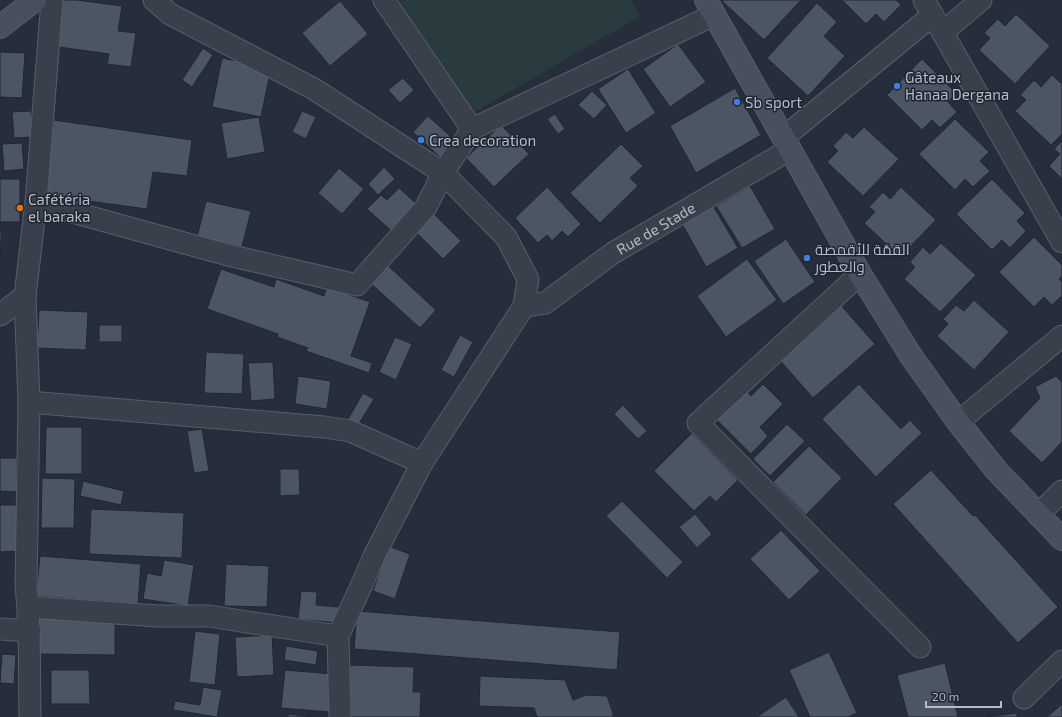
<svg xmlns="http://www.w3.org/2000/svg" width="1062" height="717" viewBox="0 0 1062 717" font-family="'Exo 2',Cairo,sans-serif">
<style>
.green{fill:#293b3e}
.building{fill:#4c5564;stroke:#202733}
.lines{fill:none;stroke-linecap:round;stroke-linejoin:round}
.street-casing{stroke:#575e6a;stroke-width:23}
.secondary-casing{stroke:#575e6a;stroke-width:24}
.street{stroke:#39404c;stroke-width:21}
.secondary{stroke:#484f5f;stroke-width:22}
.shop-dot{fill:#3f7fe0;stroke:#1f2531;stroke-width:1.5}
.food-dot{fill:#e8710a;stroke:#1f2531;stroke-width:1.5}
.labels{text-anchor:middle;dominant-baseline:central;stroke-width:3;stroke-linejoin:round;paint-order:stroke}
.poi-label{font-size:15px;fill:#b5bbc7;stroke:#1f2531;text-anchor:start}
.street-label{font-size:15px;fill:#b5bbc7;stroke:#1f2531}
</style>
<rect width="100%" height="100%" fill="#262e3c"/>
<path class="green" d="M400,0H630L640,16L468,116Z"/>
<g class="building">
<path d="M61,0H77L122,6L118,31L136,33L131,67L107,64L109,54L52,46Z"/>
<path d="M724,0H801L764,40L722,1Z"/>
<path d="M842,0H896L901,5L884,22L876,14L866,24Z"/>
<path d="M340,1L368,34L330,66L302,33Z"/>
<path d="M817,3L837,22L824,36L845,56L808,96L767,58Z"/>
<path d="M1016,14L1050,46L1015,84L979,50L990,38L984,33L998,19L1005,26Z"/>
<path d="M678,44L706,82L670,107L643,69Z"/>
<path d="M203,48L213,55L192,87L182,80Z"/>
<path d="M0,52L25,53L22,98L0,97Z"/>
<path d="M222,58L271,68L261,117L212,107Z"/>
<path d="M922,59L956,93L948,102L957,112L940,128L932,120L922,130L887,95Z"/>
<path d="M628,69L656,113L626,133L598,89Z"/>
<path d="M1052,75L1062,84V134L1051,145L1015,111L1026,100L1020,95L1034,80L1041,87Z"/>
<path d="M403,78L414,90L400,103L388,90Z"/>
<path d="M735,88L761,135L696,173L670,126Z"/>
<path d="M592,91L607,105L594,119L578,105Z"/>
<path d="M31,111L32,137L14,138L12,112Z"/>
<path d="M302,111L316,117L306,139L292,132Z"/>
<path d="M555,114L565,129L558,134L547,119Z"/>
<path d="M428,116L459,144L444,161L413,132Z"/>
<path d="M259,117L265,152L227,159L221,123Z"/>
<path d="M955,119L989,152L980,161L990,171L973,187L965,179L955,190L919,154Z"/>
<path d="M54,120L192,140L187,176L153,172L147,209L43,195Z"/>
<path d="M501,125L529,154L494,187L466,158Z"/>
<path d="M864,127L899,159L863,196L827,162L838,151L833,146L846,132L853,138Z"/>
<path d="M1062,141V179L1049,166L1060,154L1054,149Z"/>
<path d="M22,143L24,169L4,171L2,144Z"/>
<path d="M621,144L643,166L630,178L638,186L600,223L570,193Z"/>
<path d="M384,167L395,179L378,195L368,184Z"/>
<path d="M339,168L364,189L342,214L318,193Z"/>
<rect x="0" y="179" width="20" height="43"/>
<path d="M992,179L1025,213L1017,221L1026,231L1010,248L1002,240L992,250L956,214Z"/>
<path d="M750,186L775,229L742,248L716,206Z"/>
<path d="M547,187L581,224L568,237L562,231L552,241L547,235L538,243L515,218Z"/>
<path d="M901,187L936,220L900,257L864,223L875,212L869,207L883,192L890,199Z"/>
<path d="M399,188L421,208L396,235L367,209L381,195L387,200Z"/>
<path d="M206,201L251,211L242,247L197,237Z"/>
<path d="M712,204L738,248L706,267L681,222Z"/>
<path d="M433,213L461,241L443,259L415,231Z"/>
<path d="M0,231L2,232L0,259Z"/>
<path d="M1034,237L1062,265V276L1059,279L1062,282V296L1052,305L1044,297L1034,307L999,272Z"/>
<path d="M786,239L815,282L783,304L754,261Z"/>
<path d="M941,243L976,275L940,312L904,279L915,267L910,262L923,247L930,254Z"/>
<path d="M747,259L777,300L726,337L697,296Z"/>
<path d="M384,262L436,310L420,328L367,280Z"/>
<path d="M221,269L274,287L276,279L324,296L327,287L370,302L351,356L372,363L369,373L306,351L308,348L277,337L278,334L207,309Z"/>
<path d="M974,300L1009,332L974,370L937,336L948,324L943,319L956,305L964,311Z"/>
<path d="M838,302L875,344L813,398L777,357Z"/>
<path d="M39,310L88,312L86,350L37,348Z"/>
<rect x="99" y="325" width="23" height="17"/>
<path d="M460,335L473,342L454,377L441,370Z"/>
<path d="M395,337L412,344L396,380L379,372Z"/>
<path d="M206,352L244,354L242,394L204,393Z"/>
<path d="M273,362L275,399L251,401L248,363Z"/>
<path d="M298,376L331,381L327,409L295,404Z"/>
<path d="M1056,376L1062,382V442L1042,463L1009,431L1040,398L1035,387Z"/>
<path d="M763,384L783,404L760,427L768,436L751,454L715,418L744,389L751,396Z"/>
<path d="M859,384L901,429L910,420L922,433L876,477L822,419Z"/>
<path d="M363,393L374,399L357,427L347,421Z"/>
<path d="M623,405L647,431L638,439L614,414Z"/>
<path d="M787,424L805,441L770,476L753,459Z"/>
<path d="M46,427H82V474H45Z"/>
<path d="M202,429L209,471L194,473L187,431Z"/>
<path d="M692,433L738,480L716,502L710,496L694,511L654,471Z"/>
<path d="M809,446L842,478L806,515L773,482Z"/>
<path d="M0,458H17V492L0,491Z"/>
<path d="M280,469H299L300,495L280,496Z"/>
<path d="M931,470L973,516L975,515L1058,607L1018,643L893,504Z"/>
<path d="M42,478L75,479L74,528H41Z"/>
<path d="M83,481L124,491L121,505L80,496Z"/>
<path d="M622,501L683,562L667,578L606,516Z"/>
<path d="M0,505H19V551L0,552Z"/>
<path d="M91,509L184,513L182,558L89,554Z"/>
<path d="M695,514L712,534L697,548L679,527Z"/>
<path d="M781,530L820,571L789,600L750,559Z"/>
<path d="M388,546L410,554L395,599L373,591Z"/>
<path d="M40,556L141,564L138,604L36,596Z"/>
<path d="M164,560L194,565L188,606L143,599L147,573L161,576Z"/>
<path d="M226,564L269,566L267,607L224,606Z"/>
<path d="M301,591L317,592L316,605L340,607L338,623L298,619Z"/>
<path d="M357,611L620,632L617,670L354,649Z"/>
<path d="M39,618L115,619V655L38,654Z"/>
<path d="M195,631L220,634L215,685L189,682Z"/>
<path d="M272,635L274,675L237,677L235,637Z"/>
<path d="M286,646L318,651L316,665L284,660Z"/>
<path d="M829,652L857,713L848,717H810L789,670Z"/>
<path d="M2,654L16,655L14,684L0,683Z"/>
<path d="M945,663L958,717H908L897,675Z"/>
<path d="M350,665L414,667L413,692H421L420,717H348Z"/>
<path d="M51,670H89L90,704H51Z"/>
<path d="M285,670L333,674L329,712L281,708Z"/>
<path d="M480,676L565,680L573,700L587,695L607,696L613,713V717H537L534,708L479,706Z"/>
<path d="M203,687L222,690L217,717L173,710L175,701L200,705Z"/>
<path d="M786,697L799,717H757Z"/>
<path d="M1062,704V717H1047Z"/>
<path d="M1017,713V717H986Z"/>
<path d="M288,714L312,717H288Z"/>
</g>
<g class="lines">
<g class="street-casing">
<g id="street">
<path d="M154,0L170,14L314,89L443,173L506,237L528,279L524,306L422,463L375,554L363,582L338,636L340,717"/>
<path d="M384,0L472,129"/>
<path d="M924,0L1062,242"/>
<path d="M943,32L981,0"/>
<path d="M783,138L933,15"/>
<path d="M36,202L228,255L357,285L426,207L443,173L472,129L714,15"/>
<path d="M860,274L698,423L920,647"/>
<path id="s1" d="M524,306L545,303L613,253L789,150"/>
<path d="M0,315L25,296"/>
<path d="M29,402L324,427L350,431L422,463"/>
<path d="M958,422L1062,336"/>
<path d="M1038,515L1062,491"/>
<path d="M29,607L158,616H209L338,636"/>
<path d="M0,629L30,631"/>
<path d="M1024,698L1062,661"/>
<path d="M30,717C29,673 31,630 26,586L29,402L25,296L36,202L52,0"/>
</g>
</g>
<g class="secondary-casing">
<g id="secondary">
<path d="M706,0L860,274L911,356L958,422L996,470L1062,539"/>
<path d="M0,27L35,0"/>
</g>
</g>
<use href="#street" class="street"/>
<use href="#secondary" class="secondary"/>
</g>
<g class="shop-dot">
<circle cx="897" cy="86" r="4"/>
<circle cx="737" cy="102" r="4"/>
<circle cx="421" cy="140" r="4"/>
<circle cx="807" cy="258" r="4"/>
</g>
<circle class="food-dot" cx="20" cy="208" r="4"/>
<g class="labels">
<g class="poi-label">
<text x="905" y="77">Gâteaux<tspan x="905" dy="17">Hanaa Dergana</tspan></text>
<text x="745" y="102">Sb sport</text>
<text x="429" y="140">Crea decoration</text>
<text x="28" y="199">Cafétéria<tspan x="28" dy="17">el baraka</tspan></text>
<text x="815" y="249">القمّة للأقمصة<tspan x="815" dy="17">والعطور</tspan></text>
</g>
<g class="street-label">
<text stroke="none"><textPath href="#s1" startOffset="155">Rue de Stade</textPath></text>
</g>
</g>
<path d="M926 701v6h75v-6" fill="none" stroke="#b5bbc7" stroke-width="2"/>
<text x="932" y="701" font-size="12" fill="#b5bbc7" stroke="#1f2531" stroke-width="3" paint-order="stroke">20 m</text>
</svg>
